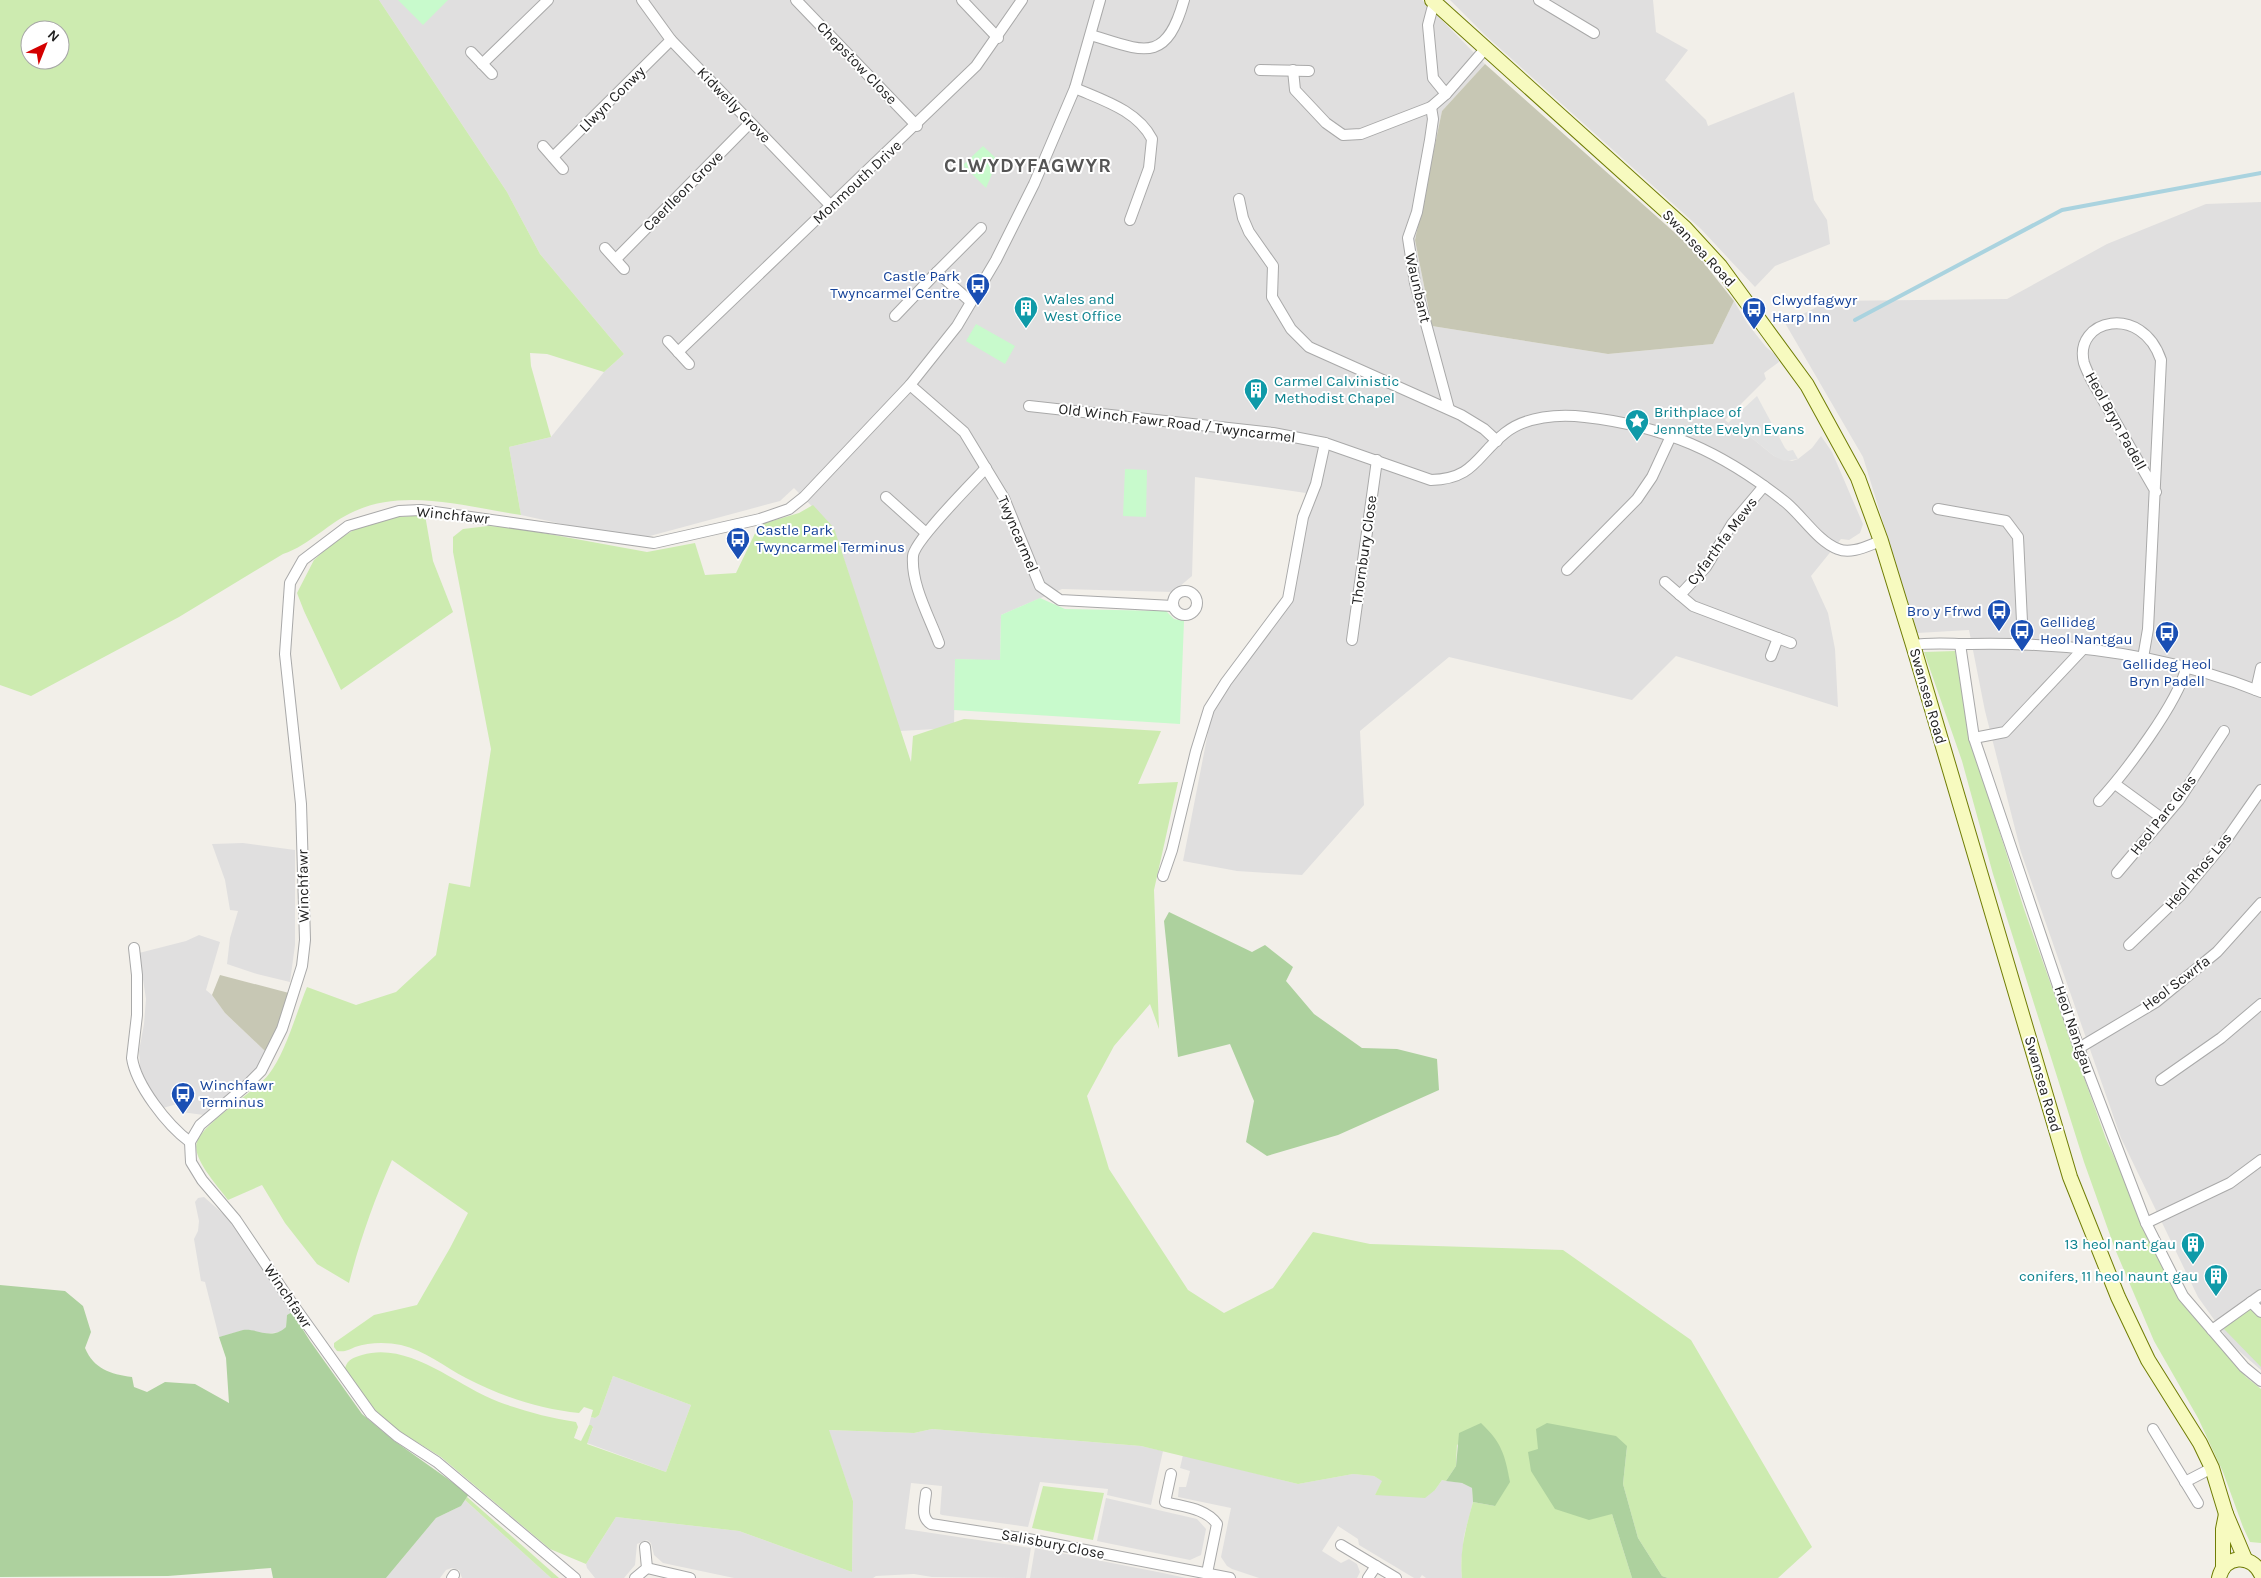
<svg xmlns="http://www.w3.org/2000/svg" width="2261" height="1578" viewBox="0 0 2261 1578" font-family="Karla,sans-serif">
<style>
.residential{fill:#e0dfdf}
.construction{fill:#c7c7b4}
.grass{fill:#cdebb0;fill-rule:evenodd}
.forest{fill:#add19e}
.park{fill:#c8facc}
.parking{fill:#e2e2e2}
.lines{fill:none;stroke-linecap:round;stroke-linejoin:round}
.stream{stroke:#aad3df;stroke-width:4}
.street-casing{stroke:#a9a9a9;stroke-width:12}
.secondary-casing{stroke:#707d05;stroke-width:16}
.street{stroke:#fff;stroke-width:10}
.secondary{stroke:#f7fabf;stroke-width:14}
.labels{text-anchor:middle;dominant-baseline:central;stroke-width:4;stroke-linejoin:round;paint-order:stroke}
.street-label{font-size:15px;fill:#222;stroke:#fff}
.transit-label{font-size:15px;fill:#164399;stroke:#fff;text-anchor:start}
.culture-label{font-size:15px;fill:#0d838f;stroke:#fff;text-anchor:start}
.district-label{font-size:20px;font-weight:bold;letter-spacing:1px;fill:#555;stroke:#fff}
</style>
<rect width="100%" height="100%" fill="#f2efe9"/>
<g class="residential">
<path d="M379,0H1422L1485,64L1442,111L1415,240L1432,326L1608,354L1713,344L1734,301L1747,323L1766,347L1779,358V362L1764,373L1766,379L1725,420L1733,427L1737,426L1774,456L1792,461L1798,459L1812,448L1821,436L1832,452L1863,524L1860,533L1849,540L1841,539L1811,576L1828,613L1835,649L1838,707L1676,656L1632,700L1449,657L1360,731L1364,805L1302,875L1237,871L1183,861L1211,717L1284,597L1293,538L1306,493L1195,477L1192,576L1173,592L1062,589L1001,615L1000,661L955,659L954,728L900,731L834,529L794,488L780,501L635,540L521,515L509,447L551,437L604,372L624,354L540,254L507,192Z"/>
<path d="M1450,0H1653L1656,32L1688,50L1665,80L1706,120L1708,126L1794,92L1814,200L1827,220L1830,244L1775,266L1755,287L1701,229L1485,35Z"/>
<path d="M2261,202V1370L2232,1345L2198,1297L2121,1138L2021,852L1985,711L1969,630L1917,633L1863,457L1785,323L1829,301L2007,299L2107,244L2206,204Z"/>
<path d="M243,843L295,850V945L290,982L257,974L227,964L230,938L238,911L230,910L225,880L212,844Z"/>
<path d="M199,935L220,942L206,990L212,995L225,1013L267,1053L258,1067L244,1082L204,1115L181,1112L177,1104L163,1108L146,1082L140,1067L139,1051L144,1024L146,999L139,953L186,941Z"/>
<path d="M204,1197L229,1219L261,1261L292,1312L287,1315L286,1327L281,1332L263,1334L245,1330L219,1337L205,1282L201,1281L194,1239L198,1231L199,1221L195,1202L198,1198Z"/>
<path d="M613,1376L691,1405L666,1472L587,1443L593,1428L589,1425L591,1417L595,1418L599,1415Z"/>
<path d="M932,1429L1141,1446L1163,1451L1151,1505L1107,1495L1108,1489L1040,1482L1028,1527L942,1515L940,1514L942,1486L911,1483L905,1529L1031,1548L1026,1578L932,1577L914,1574L876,1576L873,1578H734L663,1563L654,1555L651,1543L647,1540L637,1544L635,1565L624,1578H595L587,1568L586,1564L616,1517L739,1531L852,1572L853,1501L828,1430L914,1433Z"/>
<path d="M1183,1455L1298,1484L1353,1474L1374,1476L1383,1481L1375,1495L1435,1490L1442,1480L1462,1483L1472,1488L1473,1502L1464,1536L1461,1565L1462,1578H1426L1422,1575L1420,1578H1414L1359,1545L1358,1539L1338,1526L1322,1551L1341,1563L1349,1559L1357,1564L1360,1572L1357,1578H1259L1232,1569L1227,1566L1221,1557L1231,1508L1178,1497L1179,1487H1186L1190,1471L1180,1468Z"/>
<path d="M1106,1498L1197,1519L1206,1529L1201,1555L1190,1560L1097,1541Z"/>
<path d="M465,1500L551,1578H462L459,1570L452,1568L446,1570L440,1578H386L436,1518L461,1506Z"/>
<path d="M1035,1548L1163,1573L1186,1578H1030Z"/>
</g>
<g class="construction">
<path d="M1485,64L1692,248L1734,301L1713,344L1608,354L1432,326L1415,240L1442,111Z"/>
<path d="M220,975L289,993L286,1007L267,1053L225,1013L212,995Z"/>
</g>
<g class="grass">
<path d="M0,0H379L507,192L540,254L624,354L604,372L547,354L530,353L531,366L551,437L509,447L521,515C468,507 406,488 355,511C329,522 310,545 283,554L179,617L31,696L0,685ZM30,30H60V60H30Z"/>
<path d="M813,505L834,528L911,762L913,736L964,719L1161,731L1138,784L1178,782L1154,890L1159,1029L1150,1004L1114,1046L1087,1096L1109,1169L1188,1290L1224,1313L1273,1288L1313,1232L1370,1244L1563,1250L1691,1340L1812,1547L1778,1578H1668L1662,1576L1638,1538L1623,1484L1627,1446L1612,1514L1632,1578H1462C1459,1552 1466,1527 1473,1502L1495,1506L1457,1444L1456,1466L1446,1481L1442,1480L1435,1490L1425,1498L1375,1495L1382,1481L1374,1476L1353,1474L1298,1484L1141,1446L932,1429L914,1433L829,1430L853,1501L852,1572L739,1531L616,1517L586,1564L550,1549L441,1457L399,1431L381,1416L365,1399L349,1378L345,1368C348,1359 353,1358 362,1355C410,1341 456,1386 499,1402C524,1411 550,1418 576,1422L578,1427L574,1438L581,1441L589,1425H591L593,1427L587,1444L666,1472L691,1405L613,1376L599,1415L595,1418L591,1417L593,1410L584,1407L579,1413C540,1409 500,1396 466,1378C445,1367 424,1350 401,1345C387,1342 369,1342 355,1347C348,1350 346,1352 337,1351L334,1347V1343L374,1315L417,1305L450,1248L468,1213L392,1160C374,1200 360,1240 349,1283L317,1264L285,1223L262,1185L228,1200C219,1187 191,1158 197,1142C204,1122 254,1093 269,1074C285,1054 297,1011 307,987L356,1005L396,992L436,955L449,883L470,887L491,749L453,552V537L463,529L488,526L510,527L647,552L695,543L705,575L736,573L759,525L799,513Z"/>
<path d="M425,515L433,561L453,612L341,690L304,611L297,593L314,560L334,542L357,528L385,518Z"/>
<path d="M1955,651L1973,748L2024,909L2106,1139L2179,1300L2246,1377L2261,1389V1543L2250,1542L2243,1527L2223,1472L2198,1418L2154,1341L2115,1249L2084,1162L1993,874L1962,761L1924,652Z"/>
<path d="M2249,1307L2261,1316V1367L2224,1329L2227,1323Z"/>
<path d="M1043,1486L1104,1493L1093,1540L1032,1528Z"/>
<path d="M467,1497L559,1578H551L465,1500Z"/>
</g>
<g class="forest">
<path d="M1169,912L1252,952L1265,945L1293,967L1286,981L1314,1014L1362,1048L1397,1049L1437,1059L1439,1090L1338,1135L1267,1156L1246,1142L1254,1101L1230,1044L1178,1057L1164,921Z"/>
<path d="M0,1285L65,1291L83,1306L91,1332L85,1348C94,1369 110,1374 132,1377L134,1387L147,1392L165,1382L195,1384L229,1403L226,1358L219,1337C227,1335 235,1332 243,1330C258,1328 271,1341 286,1327L287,1315L292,1312L310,1341L362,1414L393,1440L469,1494L461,1506L436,1518L386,1578H273L271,1568L168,1576L0,1577Z"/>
<path d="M1481,1423C1502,1443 1505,1455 1510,1482L1495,1506L1473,1502L1472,1488L1462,1483L1446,1481L1456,1466L1459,1433Z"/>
<path d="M1547,1423L1616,1436L1627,1446L1623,1484L1638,1538L1662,1576L1668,1578H1632L1612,1514L1589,1520L1555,1509L1531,1471L1528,1452L1538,1449L1536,1429Z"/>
</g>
<g class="park">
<path d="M398,0H448L423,25Z"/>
<path d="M983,146L998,160L986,188L963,165Z"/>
<path d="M976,324L1015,346L1005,364L966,341Z"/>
<path d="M1125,469L1147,470L1146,517L1123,516Z"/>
<path d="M1040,598L1065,609L1166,611L1174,619L1184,621L1180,724L954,710L955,659L1000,660L1001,615Z"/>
</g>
<path class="parking" d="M1757,396L1785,448L1788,451L1793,450L1798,459L1784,461L1774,456L1737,426L1733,427L1728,423Z"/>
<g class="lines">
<path class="stream" d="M1855,320L2062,210L2261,173"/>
<g class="street-casing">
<g id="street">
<path d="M642,0L671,40L831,206"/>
<path d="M796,0L917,126"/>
<path d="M962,0L998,38"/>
<path d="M1539,0L1594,33"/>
<path d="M1434,2L1428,25L1433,78L1446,94"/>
<path d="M1091,35C1143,51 1166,65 1184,0"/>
<path d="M471,52L492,74"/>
<path d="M482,64L548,0"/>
<path d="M1260,70L1309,71"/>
<path d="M1293,70L1295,90L1326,123L1343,135L1361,134L1431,107L1446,94L1485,49"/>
<path d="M1075,88C1102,100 1137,110 1152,139L1149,168L1130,220"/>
<path d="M1431,107L1433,119L1430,140L1417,212L1408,238L1415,283L1449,409"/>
<path d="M543,146L563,169"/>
<path d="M553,157L671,40"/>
<path d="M1239,199L1243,218L1249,232L1273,266L1272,297L1291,329L1309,347L1461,415L1484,429L1497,441"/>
<path d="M605,248L624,269"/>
<path d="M616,259L750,123"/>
<path d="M971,302L937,272L981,228"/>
<path d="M895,316L937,272"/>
<path d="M668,341L689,364"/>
<path d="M678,352L976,66L1022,0"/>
<path d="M910,385L964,432L1004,498L1040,586L1060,600L1173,606"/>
<path d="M1029,406L1273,433L1325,443L1431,480C1474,479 1476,456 1505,433C1526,416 1559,414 1585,417C1665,426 1722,452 1784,501C1801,514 1818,542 1838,549C1851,555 1869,545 1881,541"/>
<path d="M1764,486L1732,524L1706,567L1680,595L1693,606L1791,643"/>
<path d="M886,497L926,533"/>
<path d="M1938,509L2006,521L2018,537L2023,643"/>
<path d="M1567,570L1637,499L1652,477L1671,436"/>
<path d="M1665,582L1680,595"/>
<circle cx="1185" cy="603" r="12"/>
<path d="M1352,640L1377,460"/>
<path d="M939,643C929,616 911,585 913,556C914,541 973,482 986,468"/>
<path d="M1960,644L1974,738L2079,1048L2146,1223L2183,1296L2244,1367L2261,1381"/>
<path d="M1913,645C1932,642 1951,644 1970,644C2069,642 2169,655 2261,692"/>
<path d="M1771,656L1778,638"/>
<path d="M2143,658L2148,629L2161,360C2142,303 2073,319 2084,363C2086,369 2089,375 2092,381L2156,492"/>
<path d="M2256,690L2261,668"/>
<path d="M1974,738L2005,732L2084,648"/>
<path d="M2115,784L2163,819"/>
<path d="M2099,801C2124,774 2178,703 2186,668"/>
<path d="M2117,873L2179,800L2224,731"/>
<path d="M1163,876L1172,850L1196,751L1209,709L1226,682L1288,599L1303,517L1316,484L1325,443"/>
<path d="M2129,945L2180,896L2224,843L2261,790"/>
<path d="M134,948L137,975V1015L132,1058C136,1085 167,1125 190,1142"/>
<path d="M2079,1048L2156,1002L2217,952L2261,903"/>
<path d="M2161,1080L2221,1038L2261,1004"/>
<path d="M2146,1223L2230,1183L2261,1160"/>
<path d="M2251,1302L2261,1312"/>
<path d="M2212,1330L2261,1295"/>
<path d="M2153,1429L2198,1503"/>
<path d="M1171,1474L1165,1502C1183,1507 1206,1508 1217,1524L1207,1573"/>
<path d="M2185,1482L2212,1468"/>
<path d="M926,1493C925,1505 920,1517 931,1524L1028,1539L1230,1578"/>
<path d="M1341,1545L1396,1578"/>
<path d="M647,1568L690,1578"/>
<path d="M452,1578L454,1575"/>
<path d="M575,1578L437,1462L397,1436L371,1414L289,1299L236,1220L202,1180L191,1162L190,1142L200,1125L247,1085L261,1071L282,1029L302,966L305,940L301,804L285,654L290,583L303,560L348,526L399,511L421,510L654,543L760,519L789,509L804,497L910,385L957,326L996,260L1034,184L1075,88L1100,0"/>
<path d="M635,1578L647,1568L645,1547"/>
<path d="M1368,1578L1376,1566"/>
</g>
</g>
<g class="secondary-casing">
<g id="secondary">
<path d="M1432,0L1685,228L1720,266L1807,385L1858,478L1881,541L1913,645L2070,1177L2118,1297L2148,1360L2200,1443L2212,1468L2226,1514L2245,1559"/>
<path d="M2223,1568V1529L2226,1514"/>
<path d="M2219,1578C2224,1555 2251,1553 2261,1574"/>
</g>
</g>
<use href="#street" class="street"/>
<use href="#secondary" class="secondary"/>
</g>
<defs>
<g id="bus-pin" transform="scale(1.25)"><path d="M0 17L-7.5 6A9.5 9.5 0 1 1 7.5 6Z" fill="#1a4fb4" stroke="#fff"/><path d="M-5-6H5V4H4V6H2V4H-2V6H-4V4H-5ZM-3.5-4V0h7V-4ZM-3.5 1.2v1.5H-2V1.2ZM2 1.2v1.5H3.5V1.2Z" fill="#fff"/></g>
<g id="building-pin" transform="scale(1.25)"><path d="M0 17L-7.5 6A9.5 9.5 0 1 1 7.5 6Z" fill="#0f9aa8" stroke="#fff"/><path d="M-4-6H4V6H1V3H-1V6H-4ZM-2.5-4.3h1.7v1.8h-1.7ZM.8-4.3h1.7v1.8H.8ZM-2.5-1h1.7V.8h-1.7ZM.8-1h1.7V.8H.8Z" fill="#fff"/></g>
<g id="sight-pin" transform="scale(1.25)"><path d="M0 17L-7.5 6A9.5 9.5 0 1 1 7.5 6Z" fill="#0f9aa8" stroke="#fff"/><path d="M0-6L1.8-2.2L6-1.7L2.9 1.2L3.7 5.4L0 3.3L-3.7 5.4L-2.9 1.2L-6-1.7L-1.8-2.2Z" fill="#fff"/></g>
</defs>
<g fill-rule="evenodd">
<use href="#bus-pin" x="978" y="285"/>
<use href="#building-pin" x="1026" y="308"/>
<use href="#bus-pin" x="1754" y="309"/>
<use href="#building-pin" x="1256" y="390"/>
<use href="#sight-pin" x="1637" y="421"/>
<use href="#bus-pin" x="738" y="539"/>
<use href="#bus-pin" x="1999" y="611"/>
<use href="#bus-pin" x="2022" y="631"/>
<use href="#bus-pin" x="2167" y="633"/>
<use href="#bus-pin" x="183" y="1094"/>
<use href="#building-pin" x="2193" y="1244"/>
<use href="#building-pin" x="2216" y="1276"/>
</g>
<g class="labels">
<g class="street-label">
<text transform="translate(857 63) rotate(46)">Chepstow Close</text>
<text transform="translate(612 99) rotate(-45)">Llwyn Conwy</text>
<text transform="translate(734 105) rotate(46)">Kidwelly Grove</text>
<text transform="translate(857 182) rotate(-43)">Monmouth Drive</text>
<text transform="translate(683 191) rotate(-45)">Caerlleon Grove</text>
<text transform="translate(1699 248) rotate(47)">Swansea Road</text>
<text transform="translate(1418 288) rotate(77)">Waunbant</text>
<text transform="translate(2116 421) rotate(61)">Heol Bryn Padell</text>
<text transform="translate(1177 423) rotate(7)">Old Winch Fawr Road / Twyncarmel</text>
<text transform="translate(453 515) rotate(6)">Winchfawr</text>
<text transform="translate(1018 534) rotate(67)">Twyncarmel</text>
<text transform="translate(1722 541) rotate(-53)">Cyfarthfa Mews</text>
<text transform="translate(1364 550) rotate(-82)">Thornbury Close</text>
<text transform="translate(1928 696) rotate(74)">Swansea Road</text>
<text transform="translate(2163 815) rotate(-52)">Heol Parc Glas</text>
<text transform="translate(2198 871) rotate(-50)">Heol Rhos Las</text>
<text transform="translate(303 886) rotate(-91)">Winchfawr</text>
<text transform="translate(2176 983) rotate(-37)">Heol Scwrfa</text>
<text transform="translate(2074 1030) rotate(71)">Heol Nantgau</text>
<text transform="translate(2043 1084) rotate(74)">Swansea Road</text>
<text transform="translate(288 1296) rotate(56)">Winchfawr</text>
<text transform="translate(1053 1544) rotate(11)">Salisbury Close</text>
</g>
<g class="transit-label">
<text x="960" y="276" text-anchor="end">Castle Park<tspan x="960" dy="17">Twyncarmel Centre</tspan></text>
<text x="1772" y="300">Clwydfagwyr<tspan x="1772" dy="17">Harp Inn</tspan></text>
<text x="756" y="530">Castle Park<tspan x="756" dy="17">Twyncarmel Terminus</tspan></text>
<text x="1982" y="611" text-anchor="end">Bro y Ffrwd</text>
<text x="2040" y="622">Gellideg<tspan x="2040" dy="17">Heol Nantgau</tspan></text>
<text x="2167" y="664" text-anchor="middle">Gellideg Heol<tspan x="2167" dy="17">Bryn Padell</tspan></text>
<text x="200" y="1085">Winchfawr<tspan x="200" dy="17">Terminus</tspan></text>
</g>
<g class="culture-label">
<text x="1044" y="299">Wales and<tspan x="1044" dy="17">West Office</tspan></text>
<text x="1274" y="381">Carmel Calvinistic<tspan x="1274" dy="17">Methodist Chapel</tspan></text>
<text x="1654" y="412">Brithplace of<tspan x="1654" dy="17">Jennette Evelyn Evans</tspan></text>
<text x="2176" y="1244" text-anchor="end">13 heol nant gau</text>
<text x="2198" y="1276" text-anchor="end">conifers, 11 heol naunt gau</text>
</g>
<g class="district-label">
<text x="1028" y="165">CLWYDYFAGWYR</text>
</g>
</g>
<g transform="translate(45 45) rotate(43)"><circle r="24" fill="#ffffff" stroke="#a7a7a7"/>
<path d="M0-4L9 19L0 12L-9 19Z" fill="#d40000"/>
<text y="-8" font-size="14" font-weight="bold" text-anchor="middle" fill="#222222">N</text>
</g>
</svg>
